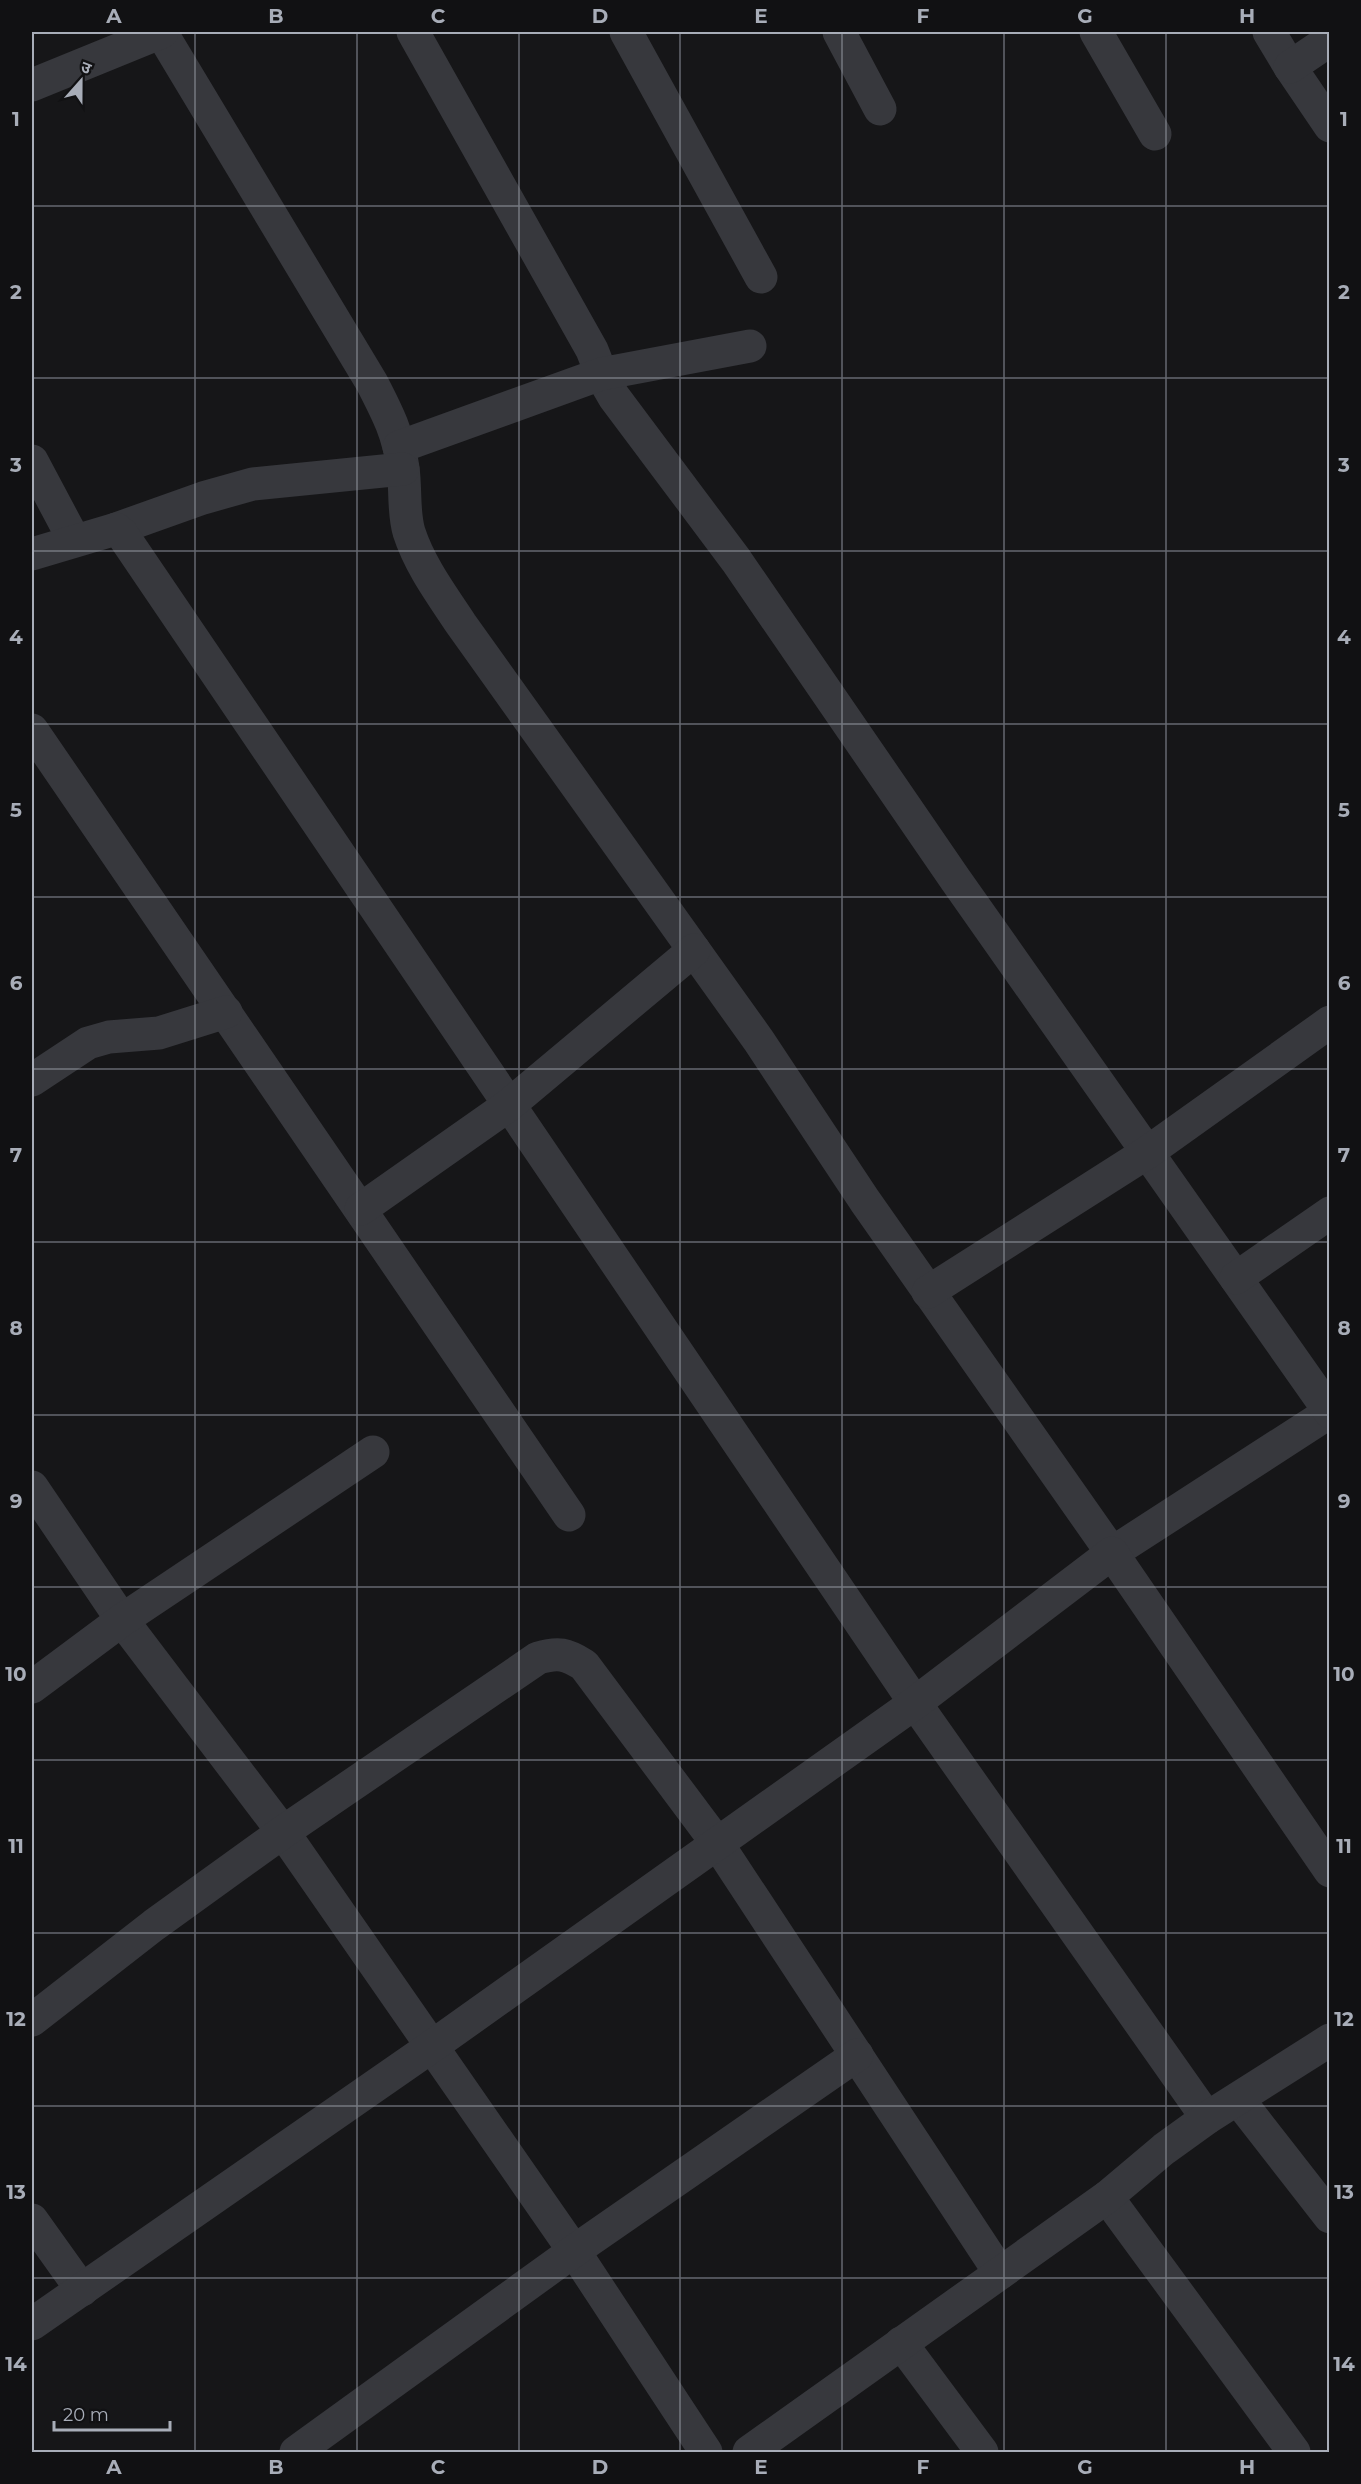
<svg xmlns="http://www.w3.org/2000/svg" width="1361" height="2484" viewBox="0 0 1361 2484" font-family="Montserrat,'Noto Sans Devanagari',sans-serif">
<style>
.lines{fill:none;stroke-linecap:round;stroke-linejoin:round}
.minor{stroke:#37383d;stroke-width:33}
.grid{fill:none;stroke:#a8adb8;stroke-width:1.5;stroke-opacity:0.55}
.neatline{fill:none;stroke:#a8adb8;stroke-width:2}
.grid-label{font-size:20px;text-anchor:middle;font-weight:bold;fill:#a8adb8}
</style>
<rect width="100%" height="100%" fill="#161618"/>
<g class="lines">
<g class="minor">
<path d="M161,32L372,383C388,414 398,433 403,468C406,489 403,512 409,532C420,566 442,595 461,624L759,1041L865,1201L1112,1553L1330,1412"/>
<path d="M413,32L592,350L603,378L614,397L736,560L955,879L1330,1412"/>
<path d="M626,32L761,277"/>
<path d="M839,32L880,109"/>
<path d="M1096,32L1155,134"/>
<path d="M1269,32L1290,67L1330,126"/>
<path d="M1290,67L1330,40"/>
<path d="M32,85L162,32"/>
<path d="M399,447L601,374L750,346"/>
<path d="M32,461L74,540"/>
<path d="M116,529L203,498L253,484L403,469"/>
<path d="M32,554L116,529L122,534L915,1703L1207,2118"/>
<path d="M32,730L569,1515"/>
<path d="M32,1080L88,1043L109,1037L159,1033L226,1012"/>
<path d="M361,1209L509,1105L694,950"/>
<path d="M1236,1278L1330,1213"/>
<path d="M928,1292L1148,1152L1330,1022"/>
<path d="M32,1487L122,1620L283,1832L574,2251L706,2452"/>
<path d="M32,1687L122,1620L373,1452"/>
<path d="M32,2020L154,1925L283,1832L538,1658C559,1652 566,1654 584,1665L717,1843L1000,2273"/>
<path d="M1238,2099L1330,2217"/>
<path d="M1107,2197L1294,2452"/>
<path d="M32,2220L82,2290"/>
<path d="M32,2324L431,2047L915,1703L1112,1553L1330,1871"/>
<path d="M901,2343L982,2452"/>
<path d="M296,2452L574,2251L857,2055"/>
<path d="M749,2452L1107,2197L1164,2149L1207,2118L1330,2040"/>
</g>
</g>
<path class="grid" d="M195,32V2452M357,32V2452M519,32V2452M680,32V2452M842,32V2452M1004,32V2452M1166,32V2452M32,206H1330M32,378H1330M32,551H1330M32,724H1330M32,897H1330M32,1069H1330M32,1242H1330M32,1415H1330M32,1587H1330M32,1760H1330M32,1933H1330M32,2106H1330M32,2278H1330"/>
<rect width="1361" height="2484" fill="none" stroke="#111113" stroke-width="66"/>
<g transform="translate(81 81) rotate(21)" stroke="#111113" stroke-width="4.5" paint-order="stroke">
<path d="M0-4.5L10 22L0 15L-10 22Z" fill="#a8adb8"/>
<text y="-9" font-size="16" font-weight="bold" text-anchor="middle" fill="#a8adb8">उ</text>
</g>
<path d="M54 2421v9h116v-9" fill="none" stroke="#a8adb8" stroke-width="3"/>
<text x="63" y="2421" font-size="18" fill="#a8adb8" stroke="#111113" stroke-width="4.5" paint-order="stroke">20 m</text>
<rect x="33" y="33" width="1295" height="2418" class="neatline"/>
<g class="grid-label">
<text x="114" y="23">A</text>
<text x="276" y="23">B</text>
<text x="438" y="23">C</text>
<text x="600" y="23">D</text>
<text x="761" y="23">E</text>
<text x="923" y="23">F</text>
<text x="1085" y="23">G</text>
<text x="1247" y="23">H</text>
<text x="16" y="126">1</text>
<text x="1344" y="126">1</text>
<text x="16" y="299">2</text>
<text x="1344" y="299">2</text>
<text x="16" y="472">3</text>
<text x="1344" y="472">3</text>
<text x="16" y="644">4</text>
<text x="1344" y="644">4</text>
<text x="16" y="817">5</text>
<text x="1344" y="817">5</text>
<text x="16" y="990">6</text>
<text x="1344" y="990">6</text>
<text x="16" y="1162">7</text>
<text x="1344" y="1162">7</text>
<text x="16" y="1335">8</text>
<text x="1344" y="1335">8</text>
<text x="16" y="1508">9</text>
<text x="1344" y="1508">9</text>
<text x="16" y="1681">10</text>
<text x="1344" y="1681">10</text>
<text x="16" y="1853">11</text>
<text x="1344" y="1853">11</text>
<text x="16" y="2026">12</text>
<text x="1344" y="2026">12</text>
<text x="16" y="2199">13</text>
<text x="1344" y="2199">13</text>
<text x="16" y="2371">14</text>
<text x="1344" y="2371">14</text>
<text x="114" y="2474">A</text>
<text x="276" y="2474">B</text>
<text x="438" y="2474">C</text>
<text x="600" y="2474">D</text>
<text x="761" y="2474">E</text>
<text x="923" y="2474">F</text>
<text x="1085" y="2474">G</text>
<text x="1247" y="2474">H</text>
</g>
</svg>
